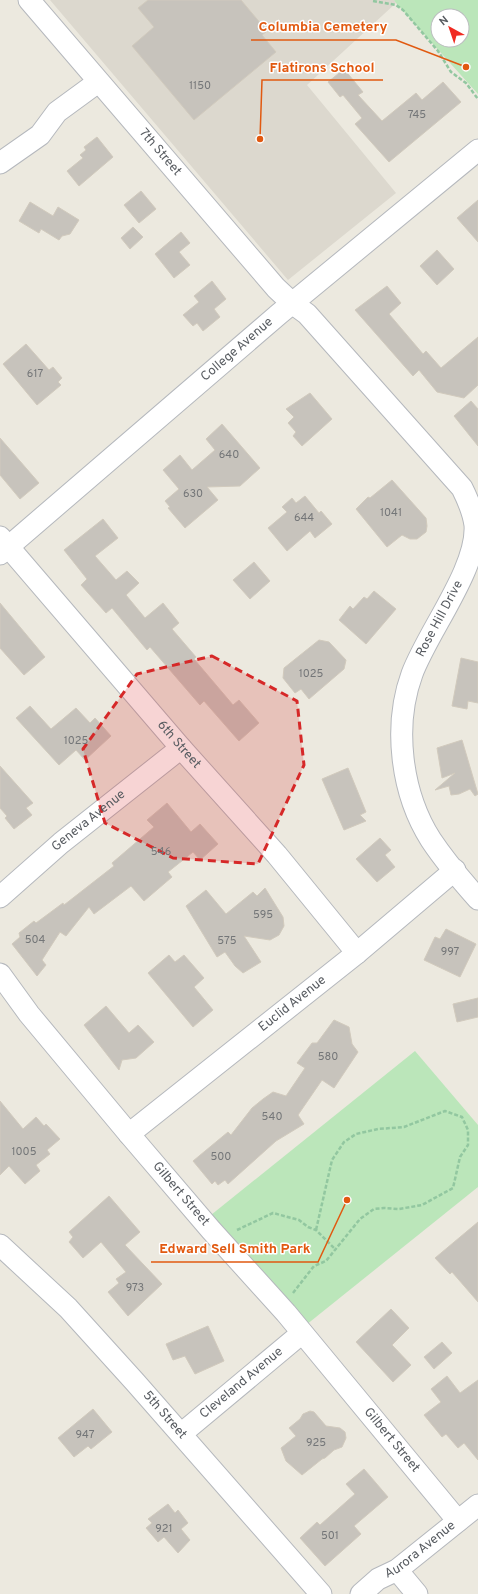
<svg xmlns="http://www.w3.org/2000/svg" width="478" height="1594" viewBox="0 0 478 1594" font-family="Overpass,sans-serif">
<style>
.education{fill:#dcd8ce}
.green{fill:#bbe6ba;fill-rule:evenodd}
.building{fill:#c7c3bc;stroke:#d1cabd}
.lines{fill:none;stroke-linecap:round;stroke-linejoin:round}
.street-casing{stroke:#b5b8bd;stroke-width:23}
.path{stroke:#92c7a0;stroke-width:2.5;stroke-dasharray:4 2;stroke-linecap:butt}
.street{stroke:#fff;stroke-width:21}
.marked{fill:#d62828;fill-opacity:0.2;stroke:#d62828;stroke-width:3;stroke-dasharray:8 5;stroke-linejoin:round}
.labels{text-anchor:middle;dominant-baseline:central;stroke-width:3;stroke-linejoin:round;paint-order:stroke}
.number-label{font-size:11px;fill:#747678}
.street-label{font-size:13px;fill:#585c61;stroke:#fff}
.leader{fill:none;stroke:#e15910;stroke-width:1.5}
.callout-dot{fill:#e15910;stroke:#fff;stroke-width:1.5}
.callout-label{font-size:14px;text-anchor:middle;font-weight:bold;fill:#e15910;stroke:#fff;stroke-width:3;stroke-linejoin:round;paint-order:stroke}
</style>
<rect width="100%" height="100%" fill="#ece9df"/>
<path class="education" d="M50,0H394L396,3L307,85L396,193L288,280Z"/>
<g class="green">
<path d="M394,0H478V94L396,3ZM438,16H462V40H438Z"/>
<path d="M415,1051L478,1125V1187L306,1325L211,1215Z"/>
</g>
<g class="building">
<path d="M148,0H241L267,31L262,35L276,52L194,120L132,46L154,27L138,8Z"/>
<path d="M344,69L363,92L358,95L382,121L416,93L422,100L443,82L461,102L389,162L355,124L362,118L343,95L340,97L328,82Z"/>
<path d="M97,137L113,157L79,186L67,171L83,158L80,155L86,150L84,147Z"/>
<path d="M141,191L156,209L139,223L124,205Z"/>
<path d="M478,200V242L457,218Z"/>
<path d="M30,202L53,216L58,207L79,220L70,234L62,236L59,240L41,229L39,233L19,221Z"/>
<path d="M133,227L143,237L130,249L121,238Z"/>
<path d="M181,232L190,243L179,252L190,265L174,278L155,254Z"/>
<path d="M437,250L454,269L437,285L420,266Z"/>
<path d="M212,281L226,299L214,309L220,317L203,331L197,323L193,326L183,315L199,302L194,296Z"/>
<path d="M387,286L401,303L389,314L423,354L426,351L441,368L478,337V385L464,398L437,392L419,370L413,376L355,310Z"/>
<path d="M26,344L49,370L53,367L62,378L58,382L61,385L37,405L3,364Z"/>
<path d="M310,393L332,419L302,446L293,436L296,432L288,423L294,417L286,409Z"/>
<path d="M471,401L478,409V446L454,416Z"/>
<path d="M222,424L260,468L240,486L207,487L218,500L185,528L168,508L170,507L165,501L179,489L163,470L180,455L192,470L215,450L206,439Z"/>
<path d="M0,438L39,483L20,499L0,475Z"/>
<path d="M392,480L426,518L427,526L426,532L417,539H410L402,535L387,547L356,509L368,497L370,498Z"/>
<path d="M305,496L319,513L321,511L332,524L315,538L310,531L287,551L268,528L287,512L282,507L292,498L296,503Z"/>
<path d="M103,519L118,538L95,556L116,580L127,571L139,583L126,595L145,618L163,603L179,623L172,629L196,657L194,659L233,705L239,700L259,723L239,741L204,701L200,705L150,647L147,650L112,608L106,613L81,585L87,579L64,550Z"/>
<path d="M254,562L270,581L250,599L233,580Z"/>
<path d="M374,591L396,609L366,644L339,620L350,606L353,609L364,597L367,599Z"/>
<path d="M0,603L45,657L24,675L0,648Z"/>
<path d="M319,640L329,642L346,660L344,669L309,699L301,689L295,693L283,678L284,668Z"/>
<path d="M461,658L478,662V703L468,701L467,709L452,706Z"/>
<path d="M30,706L51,729L76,708L90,723L95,718L111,736L85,760L76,750L59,765L16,718Z"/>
<path d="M462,740L478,794L475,796L470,789L459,794L451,795L449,786L435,790L455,773L442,778L437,748Z"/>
<path d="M0,766L33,803L26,808L32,815L14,829L5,818L7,816L0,808Z"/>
<path d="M348,768L366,812L360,815L366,821L344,830L322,779Z"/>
<path d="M167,803L191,832L200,824L218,844L200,860L193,852L168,872L172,877L144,901L131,886L94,914L89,907L66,936L60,932L42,960L46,965L37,976L12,944L20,937L19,933L34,921L36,923L63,903L64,905L114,866L112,863L154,827L147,820Z"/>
<path d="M380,838L391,850L385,855L395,867L377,882L356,859Z"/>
<path d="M265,888L283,917L284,926L279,935L270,940L244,936L261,962L243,973L235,966L225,952L217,957L186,906L206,890L226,914L253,892L257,896Z"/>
<path d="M446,929L476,944L460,977L424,960L435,937L440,939Z"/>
<path d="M169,955L175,962L184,955L204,978L194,987L213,1010L193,1027L148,973Z"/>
<path d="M478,998V1017L457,1022L453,1004Z"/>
<path d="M106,1006L129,1033L138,1025L154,1042L136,1058L122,1060L119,1070L84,1025Z"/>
<path d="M334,1020L349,1027L352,1044L358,1052L334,1088L322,1080L298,1115L304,1124L276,1141L228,1184L225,1180L218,1185L215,1181L212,1184L193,1161L228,1132L231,1135L252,1108L263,1099L273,1092L286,1096L305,1068L297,1063L312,1043H317Z"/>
<path d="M0,1101L23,1129L36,1117L44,1126L46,1124L60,1139L47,1150L50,1154L36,1165L40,1171L25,1184L9,1166L0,1175Z"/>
<path d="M109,1196L140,1232L125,1245L162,1284L128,1316L108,1292L119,1283L116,1279L126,1272L101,1242L83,1258L69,1242L73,1237L69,1232Z"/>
<path d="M478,1222V1302L452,1272L450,1274L435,1258Z"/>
<path d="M391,1309L409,1328L392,1345L411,1365L393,1382L356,1342Z"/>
<path d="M208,1326L224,1361L195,1374L185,1356L173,1360L166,1344Z"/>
<path d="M442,1342L452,1353L434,1369L424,1357Z"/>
<path d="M447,1376L460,1393L478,1380V1460L464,1443L458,1448L446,1434L442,1437L424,1415L441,1402L431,1389Z"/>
<path d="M93,1409L112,1432L91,1449L88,1446L74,1457L58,1438Z"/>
<path d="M310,1411L314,1412L326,1426L340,1428L345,1432L346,1438L342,1447L334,1450L325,1458L322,1459L302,1475L286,1461L281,1448L296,1436L289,1428L300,1419L303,1414Z"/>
<path d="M364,1469L388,1497L354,1526L361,1534L325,1566L300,1538L317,1522L320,1525L355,1494L346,1484Z"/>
<path d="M168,1504L175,1513L178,1510L188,1523L181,1529L190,1540L178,1553L164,1537L158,1542L146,1528L152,1523L148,1519Z"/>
</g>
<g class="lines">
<g class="street-casing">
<g id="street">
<path id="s1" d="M29,0L276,288L292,303L307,314L462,488C468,500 473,511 475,525C478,568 428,631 412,674C393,726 401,793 431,840C445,861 462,881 478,899"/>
<path d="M0,163L40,135L57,112L98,82"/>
<path id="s2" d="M0,537L181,748L277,855L357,953"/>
<path id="s3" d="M0,554L279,314L478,150"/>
<path id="s4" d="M0,897L61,843L181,748"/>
<path id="s5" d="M0,974L29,1014L129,1134L211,1230L286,1313L458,1521"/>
<path id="s6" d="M129,1134L357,953L455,870"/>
<path id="s7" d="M0,1245L68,1308L135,1382L321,1594"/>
<path id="s8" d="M181,1434L302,1333"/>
<path d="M397,1570L417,1594"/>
<path id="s9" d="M361,1594L378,1579L397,1570L478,1505"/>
</g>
</g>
<g class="path">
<path d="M373,1L396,5L403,10L438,51L451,72L466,83L478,99"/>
<path d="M237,1230L273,1213L299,1220L308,1227L316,1230L336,1250"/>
<path d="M293,1293L314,1266L326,1261L360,1219L374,1209L384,1208L399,1209L422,1205L453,1188L460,1157L468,1145V1130L462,1117L445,1111L404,1127L378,1129L356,1134L344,1142L332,1160L316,1230"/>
</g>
<use href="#street" class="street"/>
</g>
<path class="marked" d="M212,656L297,701L304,765L258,864L173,858L105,823L83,749L137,674Z"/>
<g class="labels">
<g class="number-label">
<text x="200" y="86">1150</text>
<text x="417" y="115">745</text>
<text x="35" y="374">617</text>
<text x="229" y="455">640</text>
<text x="193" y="494">630</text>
<text x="391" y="513">1041</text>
<text x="304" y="518">644</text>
<text x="311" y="674">1025</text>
<text x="76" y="741">1025</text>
<text x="161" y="852">546</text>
<text x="263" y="915">595</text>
<text x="35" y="940">504</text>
<text x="227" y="941">575</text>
<text x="450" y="952">997</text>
<text x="328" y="1057">580</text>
<text x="272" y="1117">540</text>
<text x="24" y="1152">1005</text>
<text x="221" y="1157">500</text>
<text x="135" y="1288">973</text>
<text x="85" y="1435">947</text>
<text x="316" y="1443">925</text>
<text x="164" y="1529">921</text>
<text x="330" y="1536">501</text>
</g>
<g class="street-label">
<text stroke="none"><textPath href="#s1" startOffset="201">7th Street</textPath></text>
<text stroke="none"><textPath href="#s3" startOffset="313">College Avenue</textPath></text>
<text transform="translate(440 619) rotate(-62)">Rose Hill Drive</text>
<text stroke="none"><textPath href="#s2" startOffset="274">6th Street</textPath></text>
<text stroke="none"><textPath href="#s4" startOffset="117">Geneva Avenue</textPath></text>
<text stroke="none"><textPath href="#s6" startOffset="209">Euclid Avenue</textPath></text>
<text stroke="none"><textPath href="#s5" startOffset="285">Gilbert Street</textPath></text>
<text stroke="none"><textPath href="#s8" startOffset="79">Cleveland Avenue</textPath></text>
<text stroke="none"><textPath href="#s7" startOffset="237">5th Street</textPath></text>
<text stroke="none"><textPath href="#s5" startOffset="609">Gilbert Street</textPath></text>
<text stroke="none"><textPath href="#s9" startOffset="74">Aurora Avenue</textPath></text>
</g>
</g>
<path class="leader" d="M466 67L396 40H251M260 139L262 80H383M347 1200L318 1262H151"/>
<g class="callout-dot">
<circle cx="466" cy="67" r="4"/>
<circle cx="260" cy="139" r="4"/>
<circle cx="347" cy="1200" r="4"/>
</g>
<g class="callout-label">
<text x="323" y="31">Columbia Cemetery</text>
<text x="322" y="72">Flatirons School</text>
<text x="235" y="1253">Edward Sell Smith Park</text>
</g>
<g transform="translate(450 28) rotate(320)"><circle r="19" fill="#ffffff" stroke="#bcbec0"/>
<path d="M0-3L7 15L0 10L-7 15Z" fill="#f02a21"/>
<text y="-6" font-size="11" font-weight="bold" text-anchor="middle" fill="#585c61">N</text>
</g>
</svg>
